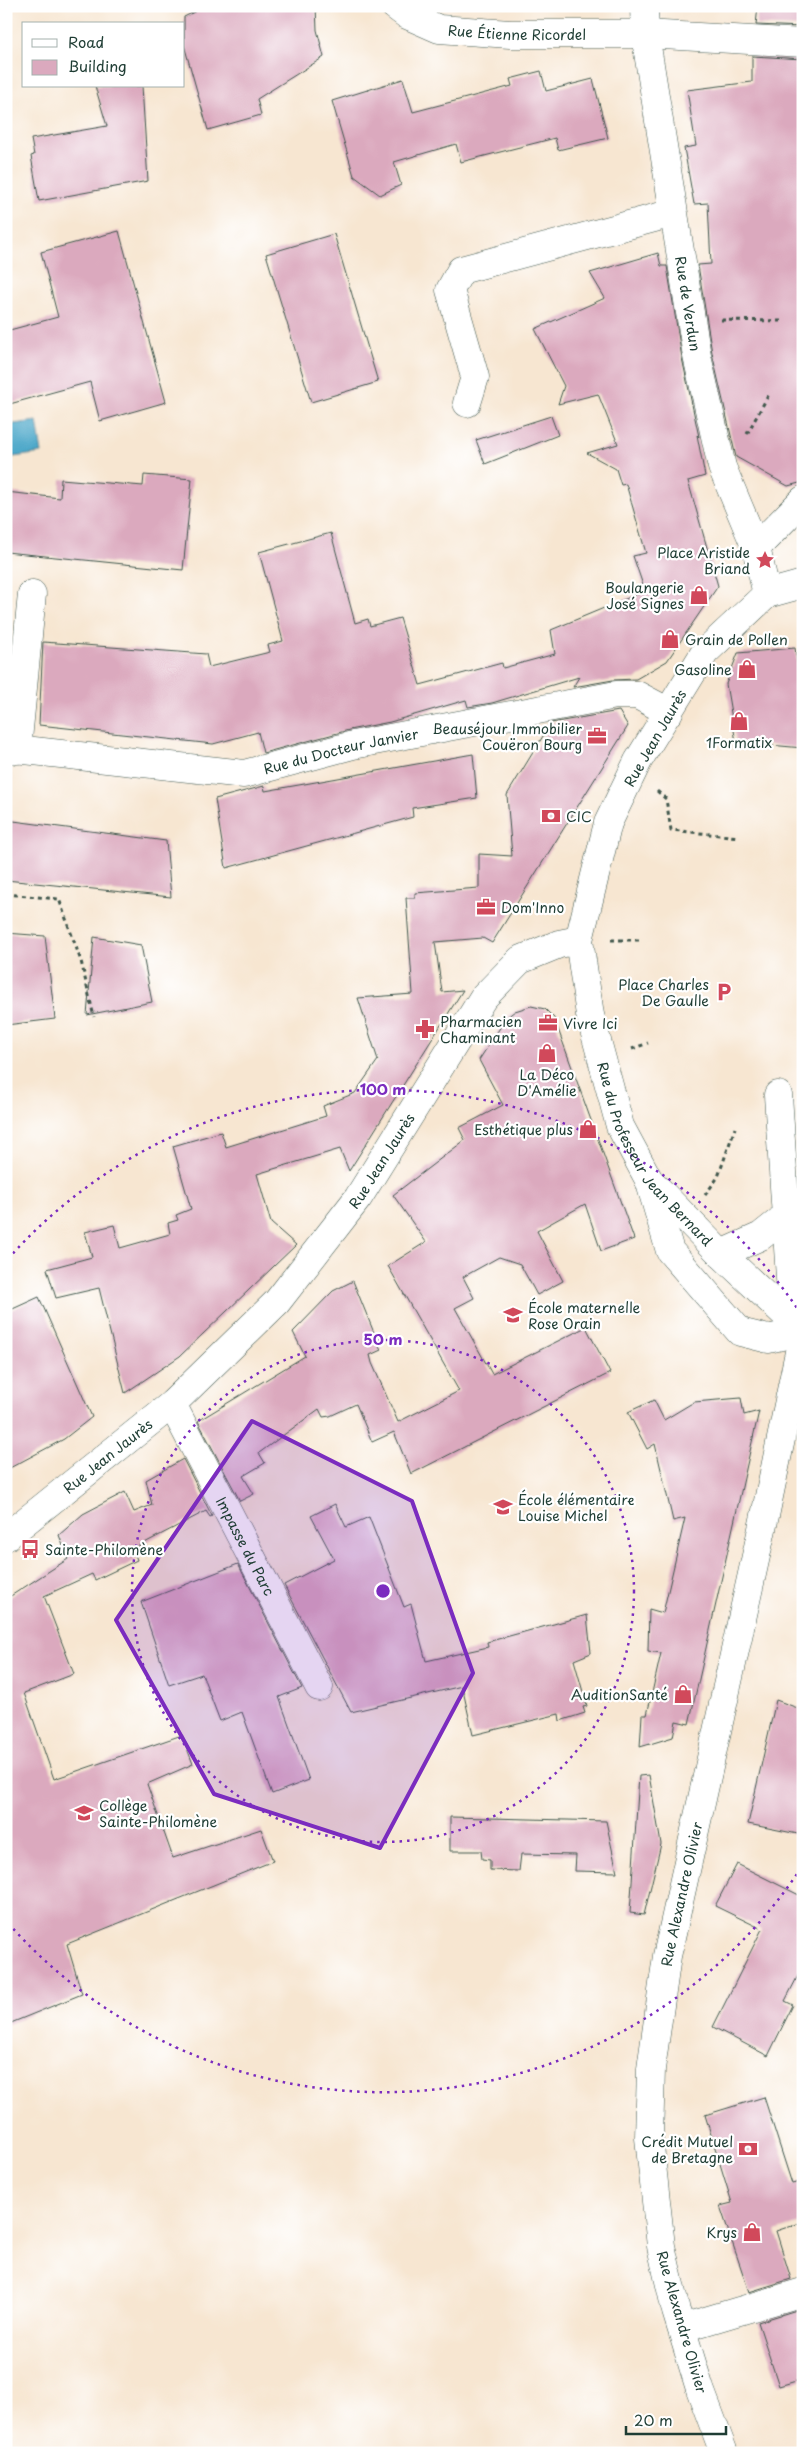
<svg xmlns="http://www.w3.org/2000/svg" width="809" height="2459" viewBox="0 0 809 2459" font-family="'Playpen Sans',sans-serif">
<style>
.water{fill:#4aa6c8;stroke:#34727e}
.building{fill:#dba9be}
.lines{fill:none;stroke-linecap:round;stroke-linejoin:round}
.minor-casing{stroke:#3f564c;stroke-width:29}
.path{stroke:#3f564c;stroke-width:3;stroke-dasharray:4 4;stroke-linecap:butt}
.minor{stroke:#fff;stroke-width:28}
.marked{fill:#7b2cbf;fill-opacity:0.2;stroke:#7b2cbf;stroke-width:4;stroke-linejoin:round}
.ring{fill:none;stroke:#7b2cbf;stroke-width:2.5;stroke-dasharray:2.5 5}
.labels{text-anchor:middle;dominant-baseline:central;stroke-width:4.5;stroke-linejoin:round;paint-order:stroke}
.street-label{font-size:14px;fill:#1f3d34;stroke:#fff}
.poi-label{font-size:14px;fill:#1f3d34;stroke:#fff;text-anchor:end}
.centre{fill:#7b2cbf;stroke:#fff;stroke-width:2.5}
.ring-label{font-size:15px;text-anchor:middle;font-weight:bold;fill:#7b2cbf;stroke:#fff;stroke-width:4.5;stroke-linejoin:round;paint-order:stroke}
</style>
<rect width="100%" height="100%" fill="#fff"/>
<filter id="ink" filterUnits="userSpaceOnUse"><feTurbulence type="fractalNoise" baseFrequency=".02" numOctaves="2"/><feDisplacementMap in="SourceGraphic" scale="10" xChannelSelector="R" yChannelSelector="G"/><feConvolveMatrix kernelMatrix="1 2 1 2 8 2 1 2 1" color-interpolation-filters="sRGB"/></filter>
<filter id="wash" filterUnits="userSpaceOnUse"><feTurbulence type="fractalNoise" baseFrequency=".0096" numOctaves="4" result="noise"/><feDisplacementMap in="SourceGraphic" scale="20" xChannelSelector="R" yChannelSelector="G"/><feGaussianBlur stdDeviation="1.12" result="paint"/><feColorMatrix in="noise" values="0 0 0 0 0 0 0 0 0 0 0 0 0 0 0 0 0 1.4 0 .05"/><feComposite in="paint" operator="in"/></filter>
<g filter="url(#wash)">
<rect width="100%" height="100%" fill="#f7e6d1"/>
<path class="water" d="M37,421L42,453L6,458V425Z"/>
<g id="blocks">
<g class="building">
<path d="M206,6H316L317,30L324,57L257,99L261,115L208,130L184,45V17Z"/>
<path d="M758,6H803V27L756,25Z"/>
<path d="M752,56L803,59V482L788,486L736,457L712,353L698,265L711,264L708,203L694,204L684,148L696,146L687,90L752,82Z"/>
<path d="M541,71L546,91L593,79L608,138L558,150L555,138L461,162L456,144L394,162L401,185L380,195L354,176L332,101L403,79L413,112L512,86L510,79Z"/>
<path d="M95,86H142L148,181L39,201L31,156L34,155L31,139L107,126Z"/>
<path d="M119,231L166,402L100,421L90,382L6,405V331L58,317L41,252Z"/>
<path d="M334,234L378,382L311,402L266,254Z"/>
<path d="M658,253L661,266H667L682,358L699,437L697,435L705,476L688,481L718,586L667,661L636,679L613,680L573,687L579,677L492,703L468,707L466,700L390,722L349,730L263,753L258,732L213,744L39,725L43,642L206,654L209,667L270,652L268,645L283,641L259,552L331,533L355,623L368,619L370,626L400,618L420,685L502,663L503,668L555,654L551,630L645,591L633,556L646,553L626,484L621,485L616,469L587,453L618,444L598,394L558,404L564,386L535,329L605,298L590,273Z"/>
<path d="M551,416L558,435L485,464L476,440Z"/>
<path d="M144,475L192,479L183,570L6,552V492L60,498L61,479L143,486Z"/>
<path d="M795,648L803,699V748L736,742L726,684L738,653Z"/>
<path d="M619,711L628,726L492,943L483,938L435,942L442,992L463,990L349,1171L340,1149L257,1174L271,1223L296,1245L180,1356L125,1393L99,1288L56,1298L47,1269L92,1257L85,1232L114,1225L120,1248L170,1234L168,1223L178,1220L176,1215L191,1209L173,1146L221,1132L226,1147L326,1116L323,1106L355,1093L378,1060L358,998L413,994L406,898H415V893L479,888V854L512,856L507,795L551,723Z"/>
<path d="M473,754L477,798L412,808L413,817L226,868L215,799L264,786L265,791Z"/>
<path d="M6,820L166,841L171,897L6,880Z"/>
<path d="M6,933L45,936L55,1019L6,1025Z"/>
<path d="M94,937L141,945L152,1002L87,1015Z"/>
<path d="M531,1006L545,1009L554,1018L634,1239L601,1251L585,1204L537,1231L563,1281L537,1295L520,1264L499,1257L463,1277L474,1298L455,1308L492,1374L586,1327L610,1373L411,1474L394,1432L372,1442L356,1404L330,1416L323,1417L319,1409L259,1453L265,1463L243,1476L254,1494L240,1501L198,1421L305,1356L293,1332L333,1291L353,1281L381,1350L370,1355L372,1363L398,1422L459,1391L388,1266L426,1242L393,1195L465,1140L459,1128L503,1105L479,1060L507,1017L515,1011Z"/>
<path d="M39,1297L92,1417L64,1439L6,1470V1312Z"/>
<path d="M741,1398L744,1415L759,1411L689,1724L676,1721L673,1737L640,1747L642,1715H647L661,1653L648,1651L649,1609L663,1613L685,1518L673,1521L655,1444L647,1449L628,1412L654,1400L664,1420L694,1402Z"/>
<path d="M183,1459L212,1516L210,1517L206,1511L133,1549L137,1560L95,1580L92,1574L44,1596L74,1674L24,1693L54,1779L182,1735L193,1764L147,1784L173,1858L261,1829L273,1861L67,1944L82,1994L6,2025V1599L68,1559L59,1535L83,1514L125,1492L134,1512L152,1505L146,1480Z"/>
<path d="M335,1504L346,1527L369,1517L404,1607L411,1604L426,1661L488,1647L487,1642L587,1615L591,1653L574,1660L587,1706L583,1707L585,1713L560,1721L559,1714L473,1735L462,1686L351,1712L284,1585L334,1559L311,1516Z"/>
<path d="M238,1564L302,1688L279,1697L309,1780L272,1794L242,1712L220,1721L202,1674L169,1685L141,1602Z"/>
<path d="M776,1700L803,1710V1835L748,1824Z"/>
<path d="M649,1775L661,1844L644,1915L630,1913L639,1776Z"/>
<path d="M450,1817L606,1821L617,1872L575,1871L576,1855L521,1854L519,1871L490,1870V1860L482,1859L481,1851H450Z"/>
<path d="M737,1864L803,1897V1966L785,2001L793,2005L768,2056L713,2027L762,1929L715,1906Z"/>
<path d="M764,2097L792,2184L803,2181V2222L776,2231L791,2279L749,2292L720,2206L732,2203L705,2115Z"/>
<path d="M803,2308V2379L779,2386L758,2322Z"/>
</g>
</g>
</g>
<g filter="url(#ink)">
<use href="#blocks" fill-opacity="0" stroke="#3f564c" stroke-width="1"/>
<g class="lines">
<g class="minor-casing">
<g id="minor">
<path id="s1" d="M395,6L407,15L439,29L510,34H645L803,43"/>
<path id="s2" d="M644,6L645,34L697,356L722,467L756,548L767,594"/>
<path d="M467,403L475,377L450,290L461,270L673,213"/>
<path d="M756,548L803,500"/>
<path id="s3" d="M803,584L767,594L705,652L638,761L608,823L579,940L590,1015L620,1126L649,1180L721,1254L803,1331"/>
<path id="s4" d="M6,748L244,774L353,745L616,695H637L669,712"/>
<path d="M17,750L32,594"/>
<path d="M778,1095L791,1293L803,1329"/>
<path d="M650,1183L670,1251L740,1332L768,1339L803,1331"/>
<path d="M721,1254L761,1236L786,1216"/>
<path id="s5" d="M172,1404L319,1687"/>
<path id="s6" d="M6,1537L172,1404L277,1302L358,1198L483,998L520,960L559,944L579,940"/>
<path d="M682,2328L803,2292"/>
<path id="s7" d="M724,2453L700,2389L676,2311L661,2246L649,2138L651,2069L667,1956L766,1511L803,1333"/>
</g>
</g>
<g class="path">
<path d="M721,320L783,321"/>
<path d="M747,434L769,394"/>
<path d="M657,791L666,799L671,830L739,837"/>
<path d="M6,894L59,899L81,961L94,1017"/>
<path d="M611,940H643"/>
<path d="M632,1049L648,1043"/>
<path d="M705,1195L718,1177L735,1128"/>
</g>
<use href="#minor" class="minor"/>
</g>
</g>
<path class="marked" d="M252,1421L412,1501L473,1673L380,1848L214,1794L116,1620Z"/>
<g class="ring">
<circle cx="383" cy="1591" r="251"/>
<path d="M801 1868A501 501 0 0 1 8 1923M8 1259A501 501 0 0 1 801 1314"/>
</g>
<defs>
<g id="sight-bare" transform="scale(1.5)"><path d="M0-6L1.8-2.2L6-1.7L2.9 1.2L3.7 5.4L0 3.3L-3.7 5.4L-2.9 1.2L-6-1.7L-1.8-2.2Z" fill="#d1495b" stroke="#fff" stroke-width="2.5" paint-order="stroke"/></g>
<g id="shop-bare" transform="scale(1.5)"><path d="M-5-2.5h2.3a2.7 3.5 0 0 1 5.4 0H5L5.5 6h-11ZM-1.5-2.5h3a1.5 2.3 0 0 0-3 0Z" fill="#d1495b" stroke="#fff" stroke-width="2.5" paint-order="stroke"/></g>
<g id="office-bare" transform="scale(1.5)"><path d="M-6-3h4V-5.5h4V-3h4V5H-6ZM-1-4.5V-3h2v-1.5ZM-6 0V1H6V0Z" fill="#d1495b" stroke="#fff" stroke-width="2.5" paint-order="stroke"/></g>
<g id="bank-bare" transform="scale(1.5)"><path d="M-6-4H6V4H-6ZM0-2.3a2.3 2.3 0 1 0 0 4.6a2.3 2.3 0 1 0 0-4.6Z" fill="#d1495b" stroke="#fff" stroke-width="2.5" paint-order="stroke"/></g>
<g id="parking-bare" transform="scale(1.5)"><path d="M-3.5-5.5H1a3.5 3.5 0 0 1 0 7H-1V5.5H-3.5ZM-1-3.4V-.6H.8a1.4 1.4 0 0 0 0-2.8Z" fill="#d1495b" stroke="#fff" stroke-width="2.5" paint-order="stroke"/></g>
<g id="pharmacy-bare" transform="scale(1.5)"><path d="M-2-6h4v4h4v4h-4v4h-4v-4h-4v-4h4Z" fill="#d1495b" stroke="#fff" stroke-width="2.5" paint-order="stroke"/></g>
<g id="school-bare" transform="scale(1.5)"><path d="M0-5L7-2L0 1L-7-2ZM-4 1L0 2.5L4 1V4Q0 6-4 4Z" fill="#d1495b" stroke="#fff" stroke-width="2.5" paint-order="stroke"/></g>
<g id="bus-bare" transform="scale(1.5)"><path d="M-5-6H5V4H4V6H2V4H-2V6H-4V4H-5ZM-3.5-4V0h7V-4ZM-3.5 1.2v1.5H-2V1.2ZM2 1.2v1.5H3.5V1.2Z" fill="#d1495b" stroke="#fff" stroke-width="2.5" paint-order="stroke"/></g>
</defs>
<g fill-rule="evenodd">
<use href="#sight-bare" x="765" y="560"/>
<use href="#shop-bare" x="699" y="595"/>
<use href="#shop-bare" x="670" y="639"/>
<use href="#shop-bare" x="747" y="669"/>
<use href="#shop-bare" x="739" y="721"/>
<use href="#office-bare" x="597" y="736"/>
<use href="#bank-bare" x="551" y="816"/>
<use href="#office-bare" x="486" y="907"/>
<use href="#parking-bare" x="724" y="992"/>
<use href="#office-bare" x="548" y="1023"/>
<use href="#pharmacy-bare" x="425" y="1029"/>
<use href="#shop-bare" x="547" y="1053"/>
<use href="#shop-bare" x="588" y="1129"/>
<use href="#school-bare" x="513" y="1315"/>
<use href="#school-bare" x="503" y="1507"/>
<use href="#bus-bare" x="30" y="1549"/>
<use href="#shop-bare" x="683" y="1694"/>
<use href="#school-bare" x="84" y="1813"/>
<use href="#bank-bare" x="748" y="2149"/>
<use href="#shop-bare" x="752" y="2232"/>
</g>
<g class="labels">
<g class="street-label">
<text stroke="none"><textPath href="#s1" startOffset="128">Rue Étienne Ricordel</textPath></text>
<text stroke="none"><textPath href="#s2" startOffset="301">Rue de Verdun</textPath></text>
<text transform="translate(655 738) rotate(-60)">Rue Jean Jaurès</text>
<text stroke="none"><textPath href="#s4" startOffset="339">Rue du Docteur Janvier</textPath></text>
<text stroke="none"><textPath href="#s3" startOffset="672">Rue du Professeur Jean Bernard</textPath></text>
<text stroke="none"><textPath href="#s6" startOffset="535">Rue Jean Jaurès</textPath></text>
<text stroke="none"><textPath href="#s6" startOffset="130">Rue Jean Jaurès</textPath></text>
<text stroke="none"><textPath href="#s5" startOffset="160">Impasse du Parc</textPath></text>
<text stroke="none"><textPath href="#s7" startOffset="572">Rue Alexandre Olivier</textPath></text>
<text transform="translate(682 2322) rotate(74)">Rue Alexandre Olivier</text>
</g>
<g class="poi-label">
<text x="750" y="552">Place Aristide<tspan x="750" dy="16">Briand</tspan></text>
<text x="684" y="587">Boulangerie<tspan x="684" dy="16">José Signes</tspan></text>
<text x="685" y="639" text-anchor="start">Grain de Pollen</text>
<text x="732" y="669">Gasoline</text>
<text x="582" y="728">Beauséjour Immobilier<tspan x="582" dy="16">Couëron Bourg</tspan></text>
<text x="739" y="742" text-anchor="middle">1Formatix</text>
<text x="566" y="816" text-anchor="start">CIC</text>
<text x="501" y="907" text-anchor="start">Dom'Inno</text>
<text x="709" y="984">Place Charles<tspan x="709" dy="16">De Gaulle</tspan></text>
<text x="440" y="1021" text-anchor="start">Pharmacien<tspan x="440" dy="16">Chaminant</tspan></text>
<text x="563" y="1023" text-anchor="start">Vivre Ici</text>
<text x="547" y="1074" text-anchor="middle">La Déco<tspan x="547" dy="16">D'Amélie</tspan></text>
<text x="573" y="1129">Esthétique plus</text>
<text x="528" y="1307" text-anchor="start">École maternelle<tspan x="528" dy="16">Rose Orain</tspan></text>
<text x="518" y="1499" text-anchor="start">École élémentaire<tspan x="518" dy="16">Louise Michel</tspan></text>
<text x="45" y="1549" text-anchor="start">Sainte-Philomène</text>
<text x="668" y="1694">AuditionSanté</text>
<text x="99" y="1805" text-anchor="start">Collège<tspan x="99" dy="16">Sainte-Philomène</tspan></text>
<text x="733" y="2141">Crédit Mutuel<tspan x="733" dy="16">de Bretagne</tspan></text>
<text x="737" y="2232">Krys</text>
</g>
</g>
<circle cx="383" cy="1591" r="8" class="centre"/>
<g class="ring-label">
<text x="383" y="1095">100 m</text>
<text x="383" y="1345">50 m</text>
</g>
<rect width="809" height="2459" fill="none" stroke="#fff" stroke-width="25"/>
<rect x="22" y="22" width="162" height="65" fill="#ffffff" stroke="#a5b1ae"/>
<rect x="32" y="39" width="25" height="8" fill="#ffffff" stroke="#a5b1ae"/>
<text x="68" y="48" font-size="15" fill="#1f3d34">Road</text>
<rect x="32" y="60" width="25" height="15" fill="#dba9be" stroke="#a5b1ae"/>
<text x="68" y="72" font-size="15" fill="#1f3d34">Building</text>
<path d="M626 2426v8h100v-8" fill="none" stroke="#1f3d34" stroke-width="2.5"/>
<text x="634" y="2426" font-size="15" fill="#1f3d34" stroke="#ffffff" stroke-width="4" paint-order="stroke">20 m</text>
</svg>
